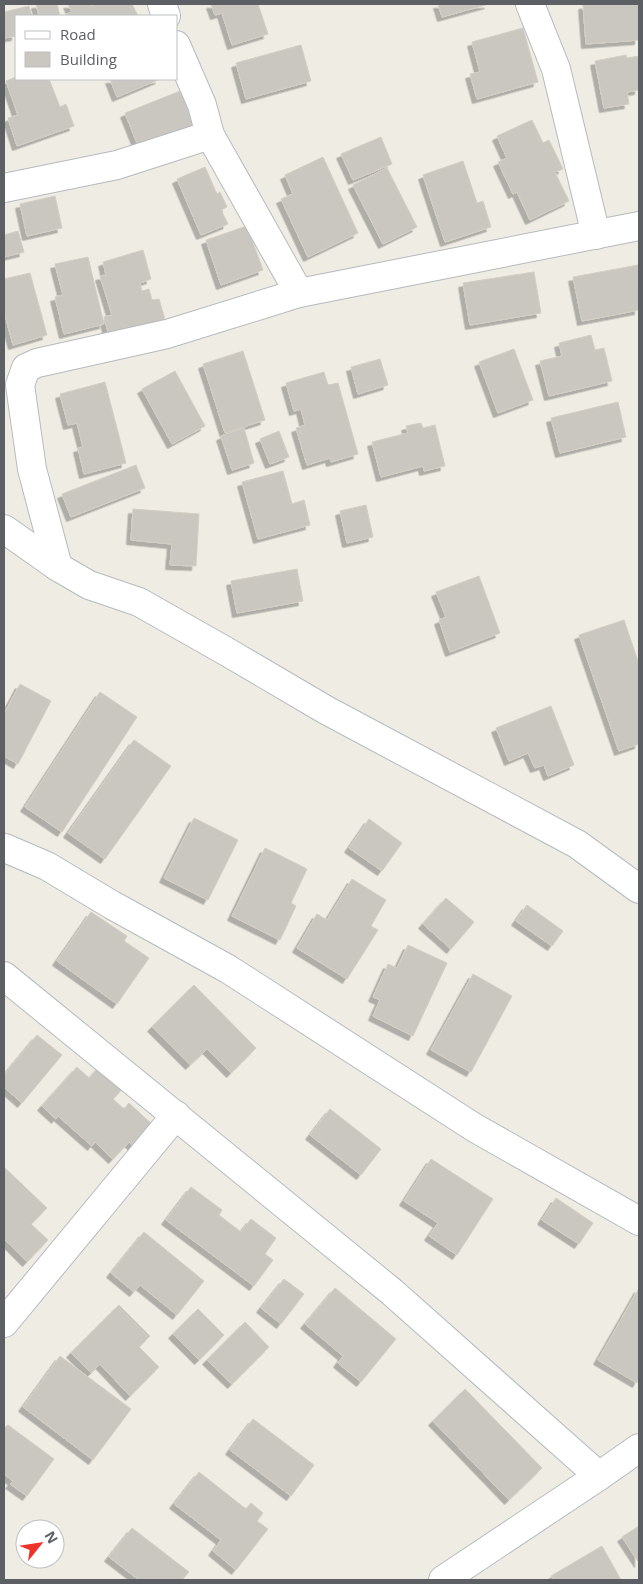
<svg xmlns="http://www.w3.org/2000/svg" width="643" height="1584" viewBox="0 0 643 1584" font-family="'Open Sans',sans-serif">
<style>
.building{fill:#cac7c1;stroke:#d4cec2;filter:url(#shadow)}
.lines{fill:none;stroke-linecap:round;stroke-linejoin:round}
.street-casing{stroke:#b6babe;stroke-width:30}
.street{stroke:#fff;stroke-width:28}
</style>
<defs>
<filter id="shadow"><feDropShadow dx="-4.5" dy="4.5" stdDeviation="0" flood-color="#0004"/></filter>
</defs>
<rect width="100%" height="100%" fill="#efece4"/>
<g class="building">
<path d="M36,4H57L60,16H39Z"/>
<path d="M68,4H90L91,6L96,4H132L138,16H67L66,14L72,12Z"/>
<path d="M211,4H258L268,34L232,45L222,13L215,15Z"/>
<path d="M438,4H489L442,17Z"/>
<path d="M601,4H639V40L586,44L583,5Z"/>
<path d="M29,6L32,16H16V36L4,38V12Z"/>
<path d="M523,28L538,82L477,99L470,74L480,72L472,42Z"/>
<path d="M301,45L311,81L246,99L236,63Z"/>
<path d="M626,55L627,58L639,56V90L627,92L629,104L604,108L595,61Z"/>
<path d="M16,77V79H49L60,107L66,104L74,126L17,146L8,118L18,115L6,81Z"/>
<path d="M110,79H160L117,97Z"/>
<path d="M180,91L197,132L139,148L125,113Z"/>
<path d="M532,120L543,143L549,140L563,169L555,172L569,201L530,220L517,192L513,194L498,162L507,158L497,136Z"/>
<path d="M381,137L392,164L353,180L341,154Z"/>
<path d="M323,157L358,233L308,257L281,199L293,194L285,175Z"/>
<path d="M463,161L477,203L483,201L491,227L445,242L423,175Z"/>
<path d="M205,167L217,194L220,192L227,207L221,210L228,224L201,235L177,179Z"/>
<path d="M387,168L417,227L383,244L353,185Z"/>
<path d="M55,196L62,228L27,236L20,204Z"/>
<path d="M247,226L263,270L221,285L206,240Z"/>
<path d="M18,231L24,252L4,257V235Z"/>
<path d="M143,250L151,279L140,283L142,291L149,289L152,300L159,299L166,323L110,339L104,317L112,315L100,276L106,275L103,262Z"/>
<path d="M88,257L104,324L64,334L55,297L63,295L55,264Z"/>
<path d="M638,265L639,310L582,321L573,277Z"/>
<path d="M534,272L541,313L470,325L463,283Z"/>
<path d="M30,273L47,335L13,345L4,311V279Z"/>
<path d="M591,335L595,350L604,348L612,381L549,396L540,361L562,356L559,343Z"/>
<path d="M514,349L533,400L498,413L479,362Z"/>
<path d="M243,351L265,420L225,433L203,364Z"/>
<path d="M380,359L388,385L358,394L351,367Z"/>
<path d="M175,371L205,426L172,444L142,389Z"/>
<path d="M324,372L328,385L338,383L358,454L331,462L330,458L307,465L296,428L305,425L301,409L294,411L286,383Z"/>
<path d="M105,382L126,463L84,474L78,448L83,447L77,423L68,425L60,394Z"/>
<path d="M618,402L626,437L560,453L551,418Z"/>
<path d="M421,423L423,428L435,425L445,466L424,471L423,466L381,477L372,442L408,433L406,426Z"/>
<path d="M244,428L254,463L232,470L221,436Z"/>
<path d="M279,431L289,457L270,464L260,439Z"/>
<path d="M136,465L145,488L71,517L62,494Z"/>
<path d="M283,471L292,504L304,500L310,525L258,539L242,482Z"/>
<path d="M366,505L373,537L347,543L340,511Z"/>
<path d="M133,509L199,514L196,566L170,565L172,544L131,540Z"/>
<path d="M297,569L303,601L237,613L231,581Z"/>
<path d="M479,576L500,633L450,652L439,620L446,617L436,592Z"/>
<path d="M624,620L639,664V744L619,751L579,635Z"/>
<path d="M20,684L51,701L18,764L4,756V714Z"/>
<path d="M100,692L137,717L62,832L25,807Z"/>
<path d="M551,706L574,765L548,776L544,765L535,768L528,753L509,761L496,728Z"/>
<path d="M134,740L171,766L105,859L68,833Z"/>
<path d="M194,818L238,840L208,900L164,878Z"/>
<path d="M369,819L402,843L382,871L349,848Z"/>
<path d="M265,848L307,869L291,903L296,906L280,940L232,916Z"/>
<path d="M352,879L386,900L371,926L378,930L347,979L297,948L317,914L327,920Z"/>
<path d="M446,898L474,922L451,949L423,924Z"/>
<path d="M527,905L563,931L552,946L516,921Z"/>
<path d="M91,912L127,936L124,941L149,958L117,1004L57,961Z"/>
<path d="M408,945L447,963L413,1036L373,1016L380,1000L373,997L388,964L397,968Z"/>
<path d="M473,974L512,996L471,1072L431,1050Z"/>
<path d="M194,985L256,1048L231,1073L207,1049L190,1065L152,1027Z"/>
<path d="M37,1035L62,1055L22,1103L4,1087V1075Z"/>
<path d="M102,1064L126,1085L113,1099L124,1109L129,1103L155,1127L135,1148L129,1142L113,1159L95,1142L92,1146L58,1116L56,1119L42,1106L77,1067L89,1078Z"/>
<path d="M330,1109L381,1149L361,1175L310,1135Z"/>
<path d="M431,1159L493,1199L457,1255L429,1236L438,1223L404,1201Z"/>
<path d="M4,1167L47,1208L31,1224L48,1240L27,1262L4,1239Z"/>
<path d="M191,1187L222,1210L219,1215L241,1232L251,1219L276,1238L265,1254L273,1260L254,1286L166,1220Z"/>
<path d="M556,1198L593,1223L579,1244L542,1220Z"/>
<path d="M144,1232L204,1281L177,1315L140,1285L134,1292L111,1273Z"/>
<path d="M284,1279L304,1294L281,1324L261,1308Z"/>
<path d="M335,1288L396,1339L361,1382L338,1363L343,1356L305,1324Z"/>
<path d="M639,1288V1379L637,1383L598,1360Z"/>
<path d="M119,1305L150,1336L139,1347L159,1367L130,1396L100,1364L91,1373L71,1353Z"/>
<path d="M198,1309L224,1335L199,1360L173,1334Z"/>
<path d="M245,1322L269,1347L232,1384L207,1360Z"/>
<path d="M60,1356L131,1409L93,1460L23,1407Z"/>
<path d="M465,1389L542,1468L509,1500L433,1421Z"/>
<path d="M253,1419L314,1465L291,1496L230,1450Z"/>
<path d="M8,1425L54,1459L27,1496L10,1484L13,1481L4,1474V1428Z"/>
<path d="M199,1472L246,1509L251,1503L263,1513L257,1521L268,1529L236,1570L213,1551L221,1540L174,1504Z"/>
<path d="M639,1526V1563L622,1537Z"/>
<path d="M132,1528L189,1572L182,1580H139L109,1557Z"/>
<path d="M602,1546L621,1580H554L551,1576Z"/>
</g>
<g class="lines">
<g class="street-casing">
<g id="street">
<path d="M162,4L166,16"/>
<path d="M530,4L556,69L596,235"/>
<path d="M176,45L202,105L210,135L299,293L639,226"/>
<path d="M4,188L117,165L210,135"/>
<path d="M299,293L167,334L37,363L26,368L20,385L32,469L58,567L89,585L139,602L229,653L326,710L577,844L639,889"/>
<path d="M4,529L58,567"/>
<path d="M4,848H5L47,866L112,905L228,969L475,1128L639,1221"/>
<path d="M4,976L392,1292L599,1476L639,1448"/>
<path d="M4,1323L176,1115"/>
<path d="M443,1580L599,1476"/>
</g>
</g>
<use href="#street" class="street"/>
</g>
<rect width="643" height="1584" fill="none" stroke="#5c6065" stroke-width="10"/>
<rect x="15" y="15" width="162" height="65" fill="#ffffff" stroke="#bebfc1"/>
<rect x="25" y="31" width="25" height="8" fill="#ffffff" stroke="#bebfc1"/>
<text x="60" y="40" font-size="15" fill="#5c6065">Road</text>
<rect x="25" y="52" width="25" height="15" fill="#cac7c1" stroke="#bebfc1"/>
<text x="60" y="65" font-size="15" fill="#5c6065">Building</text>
<g transform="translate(40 1544) rotate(60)"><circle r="24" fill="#ffffff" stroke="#bebfc1"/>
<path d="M0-4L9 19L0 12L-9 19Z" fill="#ef332a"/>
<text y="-8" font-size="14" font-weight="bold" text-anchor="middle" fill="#5c6065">N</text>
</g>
</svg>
